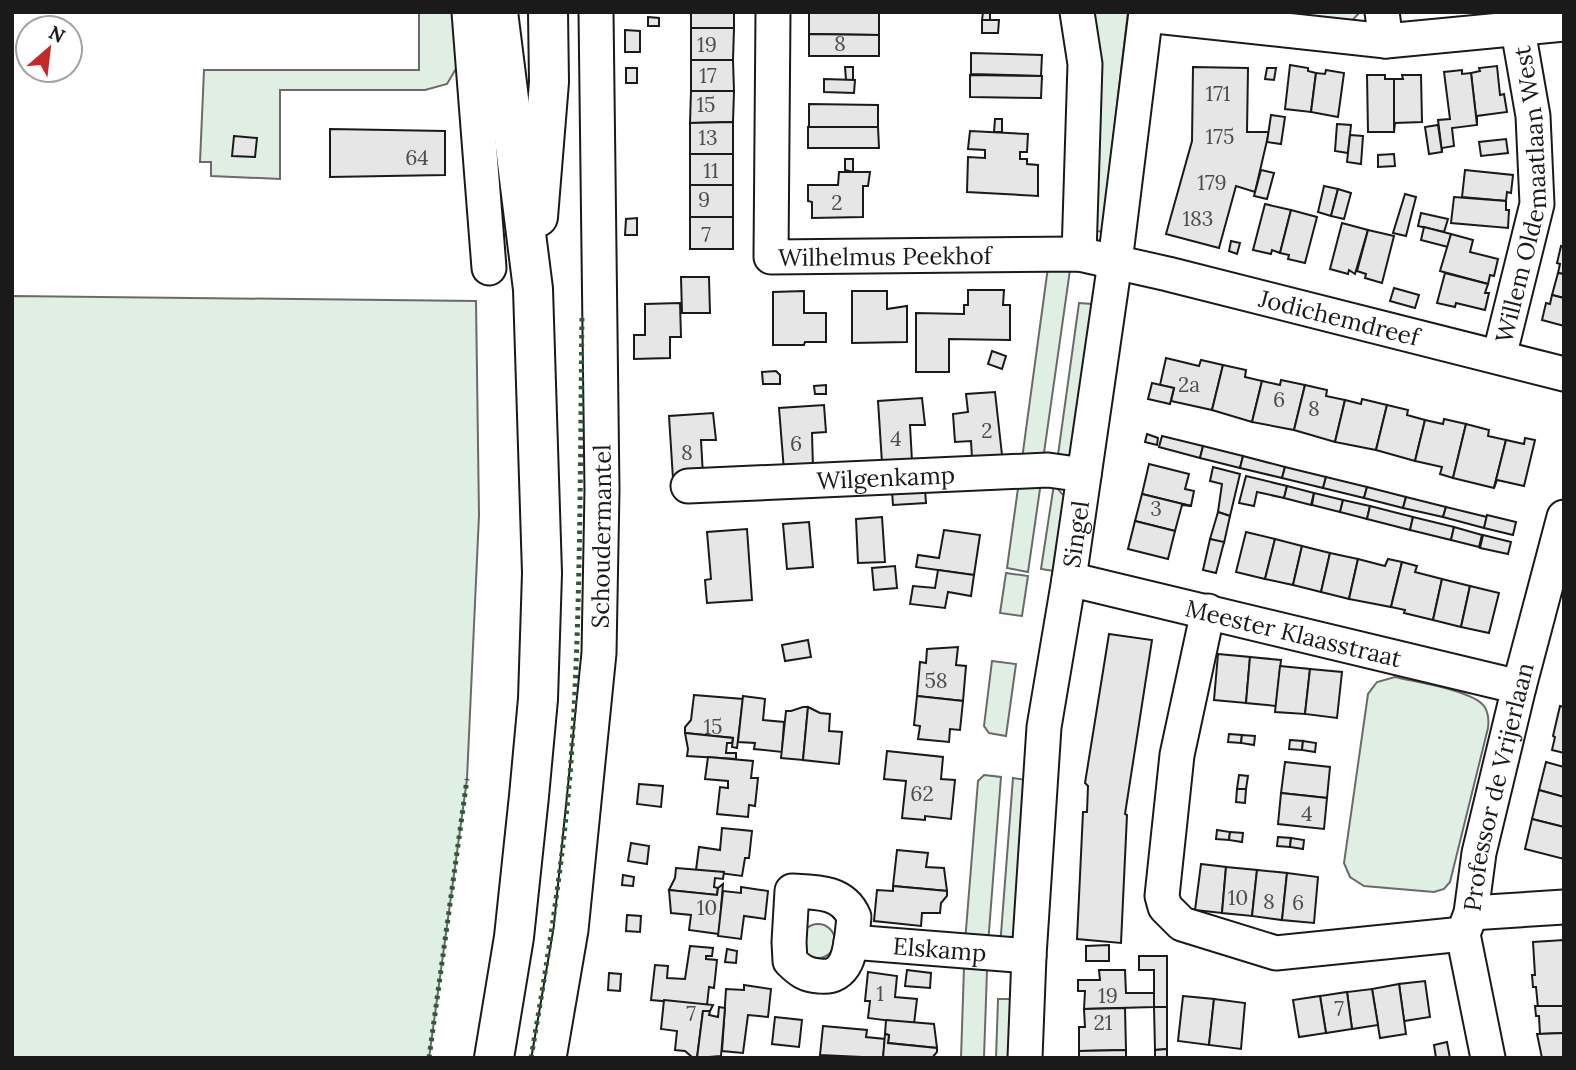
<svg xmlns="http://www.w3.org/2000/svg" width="1576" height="1070" viewBox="0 0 1576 1070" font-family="Lora,serif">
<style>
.green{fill:#e0efe3;stroke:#6a6a6a;stroke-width:2}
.building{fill:#e6e6e6;stroke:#1a1a1a;stroke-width:2}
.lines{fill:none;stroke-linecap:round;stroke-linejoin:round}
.minor-casing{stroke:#1a1a1a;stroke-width:37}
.major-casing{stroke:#1a1a1a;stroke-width:42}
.minor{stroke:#fff;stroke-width:33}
.major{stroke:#fff;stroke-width:38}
.hedge{stroke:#2b5a34;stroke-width:5;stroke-dasharray:3.5 5;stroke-linecap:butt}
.labels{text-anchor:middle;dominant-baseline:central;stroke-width:5;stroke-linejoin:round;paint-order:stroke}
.number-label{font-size:21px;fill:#4d4d4d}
.street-label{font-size:24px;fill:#1a1a1a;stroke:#fff}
</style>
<rect width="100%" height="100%" fill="#fff"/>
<g class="green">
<path d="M419,12H453L457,67L447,84L425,90H280V179L211,176V162H200L204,70H419Z"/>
<path d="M1085,12H1128L1102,232L1093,230Z"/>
<path d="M1241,12H1360L1347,26Z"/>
<path d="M1048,267L1070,270L1043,460L1022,459Z"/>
<path d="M12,296L476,301L479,515L467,779L429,1058H12Z"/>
<path d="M1079,303L1092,304L1071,456L1067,455L1057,462Z"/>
<path d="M1019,481L1041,482L1028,572L1007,568Z"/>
<path d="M1054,484L1062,494L1065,495L1054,571L1041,569Z"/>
<path d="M1006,573L1028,576L1022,616L1000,613Z"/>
<path d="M992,661L1016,664L1006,736L989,733L984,726Z"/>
<path d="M1395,677C1415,682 1472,690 1484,706C1489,713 1489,720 1488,728L1450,882L1444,889L1434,892L1364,886L1350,877L1344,863L1368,694L1377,682Z"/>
<path d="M984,775L1001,777L988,944L965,942L978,781Z"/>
<path d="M1013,778L1027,780L1015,939L1000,947Z"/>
<circle cx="818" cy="941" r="17"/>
<path d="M964,967L987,970L984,1058H961Z"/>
<path d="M998,999H1011L1010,1058H996Z"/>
</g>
<g class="building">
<rect x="691" y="12" width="43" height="16"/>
<path d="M809,12L879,13V35L809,34Z"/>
<path d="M983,12H990V20H982Z"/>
<path d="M648,17L659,18V26H648Z"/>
<path d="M982,20H999L998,33H982Z"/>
<path d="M691,28H734L733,60H691Z"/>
<path d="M625,30L640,31V52H625Z"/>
<path d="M809,34L879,35V56H809Z"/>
<path d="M971,53L1042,55L1041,76L971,74Z"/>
<path d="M691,60H733L734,91H691Z"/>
<path d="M1290,65L1308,68V71L1316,73L1311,112L1285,109Z"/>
<path d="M1497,66L1500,95L1504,94L1507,112L1477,116V125L1471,73L1480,71L1479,68Z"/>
<path d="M845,67H853V80H846Z"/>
<path d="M1193,67L1248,68L1247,132H1269L1255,192L1236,186L1219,248L1166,234L1192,141Z"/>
<rect x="626" y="68" width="11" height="15"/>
<path d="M1267,68H1276L1274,80L1265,79Z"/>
<path d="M1326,70L1344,73L1338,117L1311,112L1316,73L1325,74Z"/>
<path d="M1462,70V74L1471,73L1477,125L1452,128L1454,146L1442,148V152L1438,120L1450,119L1444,72Z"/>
<path d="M970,75L1042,76L1041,98L970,97Z"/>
<path d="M1367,75H1385V79H1394V132H1368Z"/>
<path d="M1402,75H1421L1422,122L1395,123L1394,132V79H1403Z"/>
<path d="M824,79L855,80L854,93L824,92Z"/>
<path d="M691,91H734L733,122L690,123Z"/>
<path d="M809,104L878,105V127H809Z"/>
<path d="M1271,115L1285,117L1281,144L1267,142Z"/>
<path d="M995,119H1002V132H994Z"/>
<path d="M733,122V154H690V123Z"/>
<path d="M1337,124L1351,125L1348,153L1335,151Z"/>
<path d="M1438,125L1442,152L1429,154L1425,127Z"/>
<path d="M808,127H878L879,148H808Z"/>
<path d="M330,129L445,131V175L330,177Z"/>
<path d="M970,131L1028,134L1027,152H1020V159H1027V164L1038,165V196L967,192L968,157L985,158V150L968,149Z"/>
<path d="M1350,135L1363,136L1361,164L1347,162Z"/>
<path d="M234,136L257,138L255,157L232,156Z"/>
<path d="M1506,139L1508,153L1481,156L1479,142Z"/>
<rect x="690" y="154" width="43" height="31"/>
<path d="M1394,154L1395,166L1378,167V155Z"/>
<path d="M845,159H853V172L845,170Z"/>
<path d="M1261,170L1274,173L1267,199L1254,196Z"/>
<path d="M1465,170L1513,175L1511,193L1507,192L1506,201L1462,197Z"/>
<path d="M839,172H870L868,186H863V217L812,218V202L808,201V185H838Z"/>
<rect x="690" y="185" width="43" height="32"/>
<path d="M1324,186L1338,189L1331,216L1318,212Z"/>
<path d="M1338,189L1351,193L1344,219L1331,216Z"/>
<path d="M1405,194L1416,197L1406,236L1393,233Z"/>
<path d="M1454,197L1506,201V210H1509L1508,228L1451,223Z"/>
<path d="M1265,204L1291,210L1280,253L1272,250L1271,254L1253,250Z"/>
<path d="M1291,210L1317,217L1305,263L1288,259L1289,255L1280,253Z"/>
<path d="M1421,213L1448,219L1444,232L1418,226Z"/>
<rect x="690" y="217" width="43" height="32"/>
<path d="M637,218V235H625L626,219Z"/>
<path d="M1342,223L1368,230L1355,274L1349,270L1348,274L1330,269Z"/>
<path d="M1424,227L1451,234L1448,247L1421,240Z"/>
<path d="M1368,230L1394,236L1382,283L1365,278L1366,274L1357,271Z"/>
<path d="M1451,234L1473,240L1470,252L1498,259L1494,276L1490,275L1488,284L1440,271Z"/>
<path d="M1231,241L1240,243L1237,254L1229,251Z"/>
<path d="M1561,246L1564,247V274L1558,273L1560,264L1557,263Z"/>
<path d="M1445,273L1488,284L1485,293H1489L1485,310L1456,303L1455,307L1437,303Z"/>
<path d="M1558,273L1564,274V298L1552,295Z"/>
<path d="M681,277H709L710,313H682Z"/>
<path d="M1394,288L1419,295L1415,308L1390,301Z"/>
<path d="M968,290H1004L1003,305H1010V340L949,339V372H916V313L964,314V305H968Z"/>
<path d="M804,291V313H826V342H805L804,345H773V292Z"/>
<path d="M852,291H887V309L907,306V342L852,343Z"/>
<path d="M1552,295L1564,298V326L1542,320L1546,303L1550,304Z"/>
<path d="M680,303L681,337H670V358L634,359V335H645V304Z"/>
<path d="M992,351L1006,356L1002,369L988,364Z"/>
<path d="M1166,358L1199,366L1201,360L1223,365L1212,410L1171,401L1174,388L1160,385Z"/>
<path d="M1223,365L1246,370L1245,377L1262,381L1252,422L1212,410Z"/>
<path d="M776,371L780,375V384H763L762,372Z"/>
<path d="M1281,380L1305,385L1294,430L1252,422L1262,381L1280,385Z"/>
<path d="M1152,383L1174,388L1170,404L1148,399Z"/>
<path d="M826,385V394H815L814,386Z"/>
<path d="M1305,385L1327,390L1326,396L1345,400L1335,442L1294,430Z"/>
<path d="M995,392L1002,455L972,458L971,441L955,442L953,414L968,412L966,394Z"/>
<path d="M922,398L925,425H910L912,461L882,463L878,401Z"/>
<path d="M1362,399L1387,405L1376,450L1335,442L1345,400L1361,404Z"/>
<path d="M824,405L826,432L812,433L813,468L784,471L779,408Z"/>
<path d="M1387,405L1408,410L1407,415L1425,420L1415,461L1376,450Z"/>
<path d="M713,413L716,440H701L703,476L673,479L669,416Z"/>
<path d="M1444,419L1466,424L1453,478L1440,474L1442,467L1415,461L1425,420L1443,424Z"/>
<path d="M1466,424L1489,430L1488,436L1506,440L1494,488L1453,478Z"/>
<path d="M1147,434L1158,438L1157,445L1145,442Z"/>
<path d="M1162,436L1203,446L1200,458L1159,447Z"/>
<path d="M1525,438L1535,440L1524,486L1497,480L1494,488L1506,440L1524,444Z"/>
<path d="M1203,446L1243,456L1240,468L1200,458Z"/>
<path d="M1243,456L1285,467L1282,478L1240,468Z"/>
<path d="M1149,464L1189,474L1185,489L1194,491L1191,506L1142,494Z"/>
<path d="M1213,467L1240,474L1230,516L1218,512L1222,484L1210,481Z"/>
<path d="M1285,467L1326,477L1323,488L1282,478Z"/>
<path d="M1246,476L1287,486L1284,498L1257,492L1254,506L1239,503Z"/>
<path d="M1326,477L1367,487L1364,498L1323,488Z"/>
<path d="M1287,486L1314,493L1311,505L1284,498Z"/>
<path d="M1367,487L1406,497L1403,508L1364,498Z"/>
<path d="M925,489L926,503L893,505L892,491Z"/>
<path d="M1314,493L1343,500L1340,512L1312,505Z"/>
<path d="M1142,494L1191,506L1182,505L1175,531L1135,521Z"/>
<path d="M1406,497L1446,507L1443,517L1403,508Z"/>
<path d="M1343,500L1370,506L1367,519L1340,512Z"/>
<path d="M1370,506L1413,517L1410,530L1367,519Z"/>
<path d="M1446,507L1487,517L1484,528L1443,517Z"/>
<path d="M1218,512L1230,516L1224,543L1210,539Z"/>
<path d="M1487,515L1516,522L1513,535L1484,528Z"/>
<path d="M882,517L885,562L858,563L856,519Z"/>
<path d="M1413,517L1454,527L1451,540L1410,530Z"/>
<path d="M1135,521L1175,531L1168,559L1128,549Z"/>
<path d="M809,522L813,567L787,569L783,524Z"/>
<path d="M1454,527L1482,535L1479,547L1451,540Z"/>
<path d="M747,529L752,600L707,603L705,580L711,579L707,532Z"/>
<path d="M944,530L980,535L974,575L916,567L918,555L939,558Z"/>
<path d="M1246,532L1275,539L1265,579L1236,572Z"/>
<path d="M1483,535L1511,542L1508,554L1480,548Z"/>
<path d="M1210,539L1224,542L1216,573L1203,570Z"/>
<path d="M1275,539L1302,546L1293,585L1265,579Z"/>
<path d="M1302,546L1330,553L1321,592L1293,585Z"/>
<path d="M1330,553L1358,559L1349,599L1321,592Z"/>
<path d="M1358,559L1385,566L1388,559L1402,562L1391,607L1349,599Z"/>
<path d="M1402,562L1417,566L1415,572L1442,579L1433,620L1404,613L1405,610L1391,607Z"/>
<path d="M895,566L897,588L874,590L872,568Z"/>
<path d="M938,570L974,575L971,596L948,592L945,608L910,604L913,586L935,588Z"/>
<path d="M1442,579L1470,586L1461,627L1433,620Z"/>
<path d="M1470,586L1499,593L1489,633L1461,627Z"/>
<path d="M1109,634L1152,640L1125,814L1127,815L1121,943L1077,939L1083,812H1087L1088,786L1085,783Z"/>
<path d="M808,640L811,657L785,661L782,645Z"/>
<path d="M958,647L956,665L966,666L963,701L917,696L920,662L926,663L927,649Z"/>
<path d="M1218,654L1250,657L1246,703L1214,700Z"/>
<path d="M1250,657L1281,660L1276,706L1246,703Z"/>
<path d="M1280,666L1310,669L1305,714L1275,712Z"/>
<path d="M1310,669L1342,672L1337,718L1305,714Z"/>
<path d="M694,695L743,699L737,748L732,747L733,738L685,733V727L691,720Z"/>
<path d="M743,696L765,699L763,720L784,722L782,752L754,749L755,743L738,742Z"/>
<path d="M917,696L963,701L960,730L950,729L949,742L918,739L920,726L914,725Z"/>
<path d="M1560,706L1564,707V753L1552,750L1555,737L1553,736Z"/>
<path d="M803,707H808L803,760L781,758L786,711H791Z"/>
<path d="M808,707L820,713L830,714L829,731L842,732L839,764L803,760Z"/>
<path d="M685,733L733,738L732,743H727L726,753H736V759L687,756L688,749Z"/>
<path d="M1229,734L1242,735L1241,743L1228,742Z"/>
<path d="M1242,735L1255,736L1254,745L1241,743Z"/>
<path d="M1290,740L1303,741L1302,750L1289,749Z"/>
<path d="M1303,741L1316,743L1315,752L1302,750Z"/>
<path d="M887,751L943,757L941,779L955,780L951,819L925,816V820L902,818L906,781L884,779Z"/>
<path d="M708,757L753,761L751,778H758L755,806L749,805L748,817L717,814L720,787L728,788V781L705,779Z"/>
<path d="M1285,762L1330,767L1327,798L1281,793Z"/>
<path d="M1546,762L1564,767V797L1539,790Z"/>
<path d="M1239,775L1248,776L1246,789H1237Z"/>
<path d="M639,784L663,786L661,807L637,804Z"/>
<path d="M1237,789H1246L1245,803L1236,802Z"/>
<path d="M1539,790L1564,797V827L1532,819Z"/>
<path d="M1281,793L1327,798L1324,829L1278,824Z"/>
<path d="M1532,819L1564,827V859L1525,849Z"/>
<path d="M722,828L752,831L749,858H745L742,876L696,870L699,847L720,850Z"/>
<path d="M1217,830L1230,832L1229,840L1216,839Z"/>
<path d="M1230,832L1243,833L1242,842L1229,840Z"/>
<path d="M1278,837L1291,838L1290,847L1277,846Z"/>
<path d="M1291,838L1304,840L1303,849L1290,847Z"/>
<path d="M631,843L649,846L647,864L628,861Z"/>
<path d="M897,850L928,853L926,867L944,868L947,891L893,886Z"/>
<path d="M1201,864L1226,867L1222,913L1195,910Z"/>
<path d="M1226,867L1257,870L1252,916L1222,913Z"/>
<path d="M676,868L724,872L723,879L715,878L714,887L718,888L717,895L669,890L675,878Z"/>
<path d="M1257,870L1287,873L1282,920L1252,916Z"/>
<path d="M1287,873L1318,877L1314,923L1282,920Z"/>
<path d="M623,875L634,877L633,886L622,885Z"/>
<path d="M723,884L719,934L689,930L691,915L671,913L669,890L717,895L718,888Z"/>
<path d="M893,886L947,891V896L941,903L940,913H922L921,926L874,921L877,890L893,891Z"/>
<path d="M741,887L768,891L765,919L744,916L741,939L718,936L723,891L741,893Z"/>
<path d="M627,915L641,916L640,932L626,931Z"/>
<path d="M1564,940V1006L1538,1008L1536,987H1533L1532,975H1535L1533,942Z"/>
<path d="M1109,945V961H1086V946Z"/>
<path d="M690,946L713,948L712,956H706V959L717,960L714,988L709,987L707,1005L651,1000L655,965L668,966L667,978L685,979Z"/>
<path d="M727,949L737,951L736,963L725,962Z"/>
<path d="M1139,956H1167V1007H1154V970H1139Z"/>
<path d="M907,970L931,973L930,988L905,986Z"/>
<path d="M1099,970H1125L1126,993H1154V1007L1084,1009L1085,991H1078V980H1100Z"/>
<path d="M868,972L897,976L895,997L917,999L914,1024L868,1018L870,1001H865Z"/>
<path d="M609,973L621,974L620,991L608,990Z"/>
<path d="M1425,981L1430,1017L1404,1021L1399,984Z"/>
<path d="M1399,984L1406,1034L1380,1038L1372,989Z"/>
<path d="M744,985L771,989L768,1017L748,1015L743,1053L722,1051L726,989L744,990Z"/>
<path d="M1372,989L1378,1025L1352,1029L1347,992Z"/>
<path d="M1347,992L1352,1029L1326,1033L1320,996Z"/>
<path d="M1183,996L1214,999L1209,1045L1178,1041Z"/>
<path d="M1320,996L1326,1033L1299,1037L1293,1000Z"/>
<path d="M1214,999L1245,1003L1241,1049L1209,1045Z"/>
<path d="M664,1000L713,1005L710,1011H703L697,1058L692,1057L685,1051L675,1050L677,1031L661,1029Z"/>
<path d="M1535,1006H1564V1033L1540,1034L1539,1016H1536Z"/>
<path d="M719,1007L725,1008L721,1056L697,1058L703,1011H710L709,1015L718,1017Z"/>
<path d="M1154,1007H1167V1049L1155,1050Z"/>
<path d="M1125,1008L1126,1050L1079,1051V1027H1085L1084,1009Z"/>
<path d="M775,1017L802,1020L799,1047L772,1044Z"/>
<path d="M886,1020L934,1024L937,1048L888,1043L889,1035L885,1034Z"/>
<path d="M823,1026L867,1030L866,1037L885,1039L883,1058L820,1055Z"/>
<path d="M1564,1033V1058H1542L1537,1034Z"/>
<path d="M885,1034L889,1035L888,1043L937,1048V1052L932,1058H883Z"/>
<path d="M1447,1042L1450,1058H1436L1434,1045Z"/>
<path d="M1167,1049V1058H1155V1050Z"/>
<path d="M1126,1050V1058H1079V1051Z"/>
</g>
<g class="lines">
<g class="minor-casing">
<g id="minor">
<path d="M469,12L489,268"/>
<path id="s1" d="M773,12L771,257L1079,254L1168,274L1564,374"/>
<path d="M1077,12L1085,64L1079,254"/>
<path d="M1382,12L1386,41"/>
<path d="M1146,15L1386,41L1564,24"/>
<path id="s2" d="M1499,357L1537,204L1533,116L1518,30"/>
<path id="s3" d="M688,486L1048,470L1084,475"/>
<path id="s4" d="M1069,579L1519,687"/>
<path d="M1208,611L1177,755L1162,896L1165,907L1182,924L1276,953L1463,934"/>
<path d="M792,891C816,892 843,891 854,917C851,941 852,980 819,976C806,975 800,971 790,961L789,942Z"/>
<path d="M1471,913L1564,907"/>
<path id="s5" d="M851,942L1029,956"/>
<path id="s6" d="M549,1058L571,930L599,653L602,490L596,12"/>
<path id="s7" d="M1025,1058L1029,956L1044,727L1069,579L1115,262L1146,12"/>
<path id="s8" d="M1488,1058L1463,934L1471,913L1479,853L1519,687L1564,517"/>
</g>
</g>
<g class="major-casing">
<g id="major">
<path d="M538,217L549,82L548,12"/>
<path d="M494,1058L514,937L529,796L538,699L542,573L533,289L498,12"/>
</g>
</g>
<use href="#minor" class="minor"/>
<use href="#major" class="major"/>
<g class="hedge">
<path d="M429,1058L467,779"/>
<path d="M531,1058C547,964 562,870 570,775C581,622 580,468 582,315"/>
</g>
</g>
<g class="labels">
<g class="number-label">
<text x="840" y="43">8</text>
<text x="707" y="44">19</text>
<text x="708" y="75">17</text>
<text x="1218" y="93">171</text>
<text x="706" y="104">15</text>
<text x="1220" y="136">175</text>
<text x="708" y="137">13</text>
<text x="417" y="157">64</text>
<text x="711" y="170">11</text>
<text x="1212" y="182">179</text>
<text x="704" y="199">9</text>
<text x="837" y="202">2</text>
<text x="1198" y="218">183</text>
<text x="706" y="234">7</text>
<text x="1189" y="384">2a</text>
<text x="1279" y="399">6</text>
<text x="1314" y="408">8</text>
<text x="987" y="430">2</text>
<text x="896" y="438">4</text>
<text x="796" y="443">6</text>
<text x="687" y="452">8</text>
<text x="1156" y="508">3</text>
<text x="936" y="680">58</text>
<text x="713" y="726">15</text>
<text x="922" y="793">62</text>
<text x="1307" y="813">4</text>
<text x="1238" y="897">10</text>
<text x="1269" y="901">8</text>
<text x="1298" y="902">6</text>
<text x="707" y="907">10</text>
<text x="880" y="993">1</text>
<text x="1108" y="995">19</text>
<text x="1339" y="1008">7</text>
<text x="691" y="1013">7</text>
<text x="1103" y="1022">21</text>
</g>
<g class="street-label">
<text stroke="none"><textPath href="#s2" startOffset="166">Willem Oldemaatlaan West</textPath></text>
<text stroke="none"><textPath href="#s1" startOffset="359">Wilhelmus Peekhof</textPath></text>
<text stroke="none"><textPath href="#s1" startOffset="821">Jodichemdreef</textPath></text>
<text stroke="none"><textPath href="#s3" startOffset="198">Wilgenkamp</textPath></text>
<text stroke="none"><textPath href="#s7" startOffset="527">Singel</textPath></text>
<text stroke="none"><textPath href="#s6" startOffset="525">Schoudermantel</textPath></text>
<text stroke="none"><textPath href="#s4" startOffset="231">Meester Klaasstraat</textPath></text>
<text stroke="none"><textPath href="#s8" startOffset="278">Professor de Vrijerlaan</textPath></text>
<text stroke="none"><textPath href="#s5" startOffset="89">Elskamp</textPath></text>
</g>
</g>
<rect width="1576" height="1070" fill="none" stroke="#1a1a1a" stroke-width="28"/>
<g transform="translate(49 49) rotate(28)"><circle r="33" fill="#ffffff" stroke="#a3a3a3" stroke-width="2"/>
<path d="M0-5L12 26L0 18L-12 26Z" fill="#c62828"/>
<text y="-10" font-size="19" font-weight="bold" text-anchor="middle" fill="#1a1a1a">N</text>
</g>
</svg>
